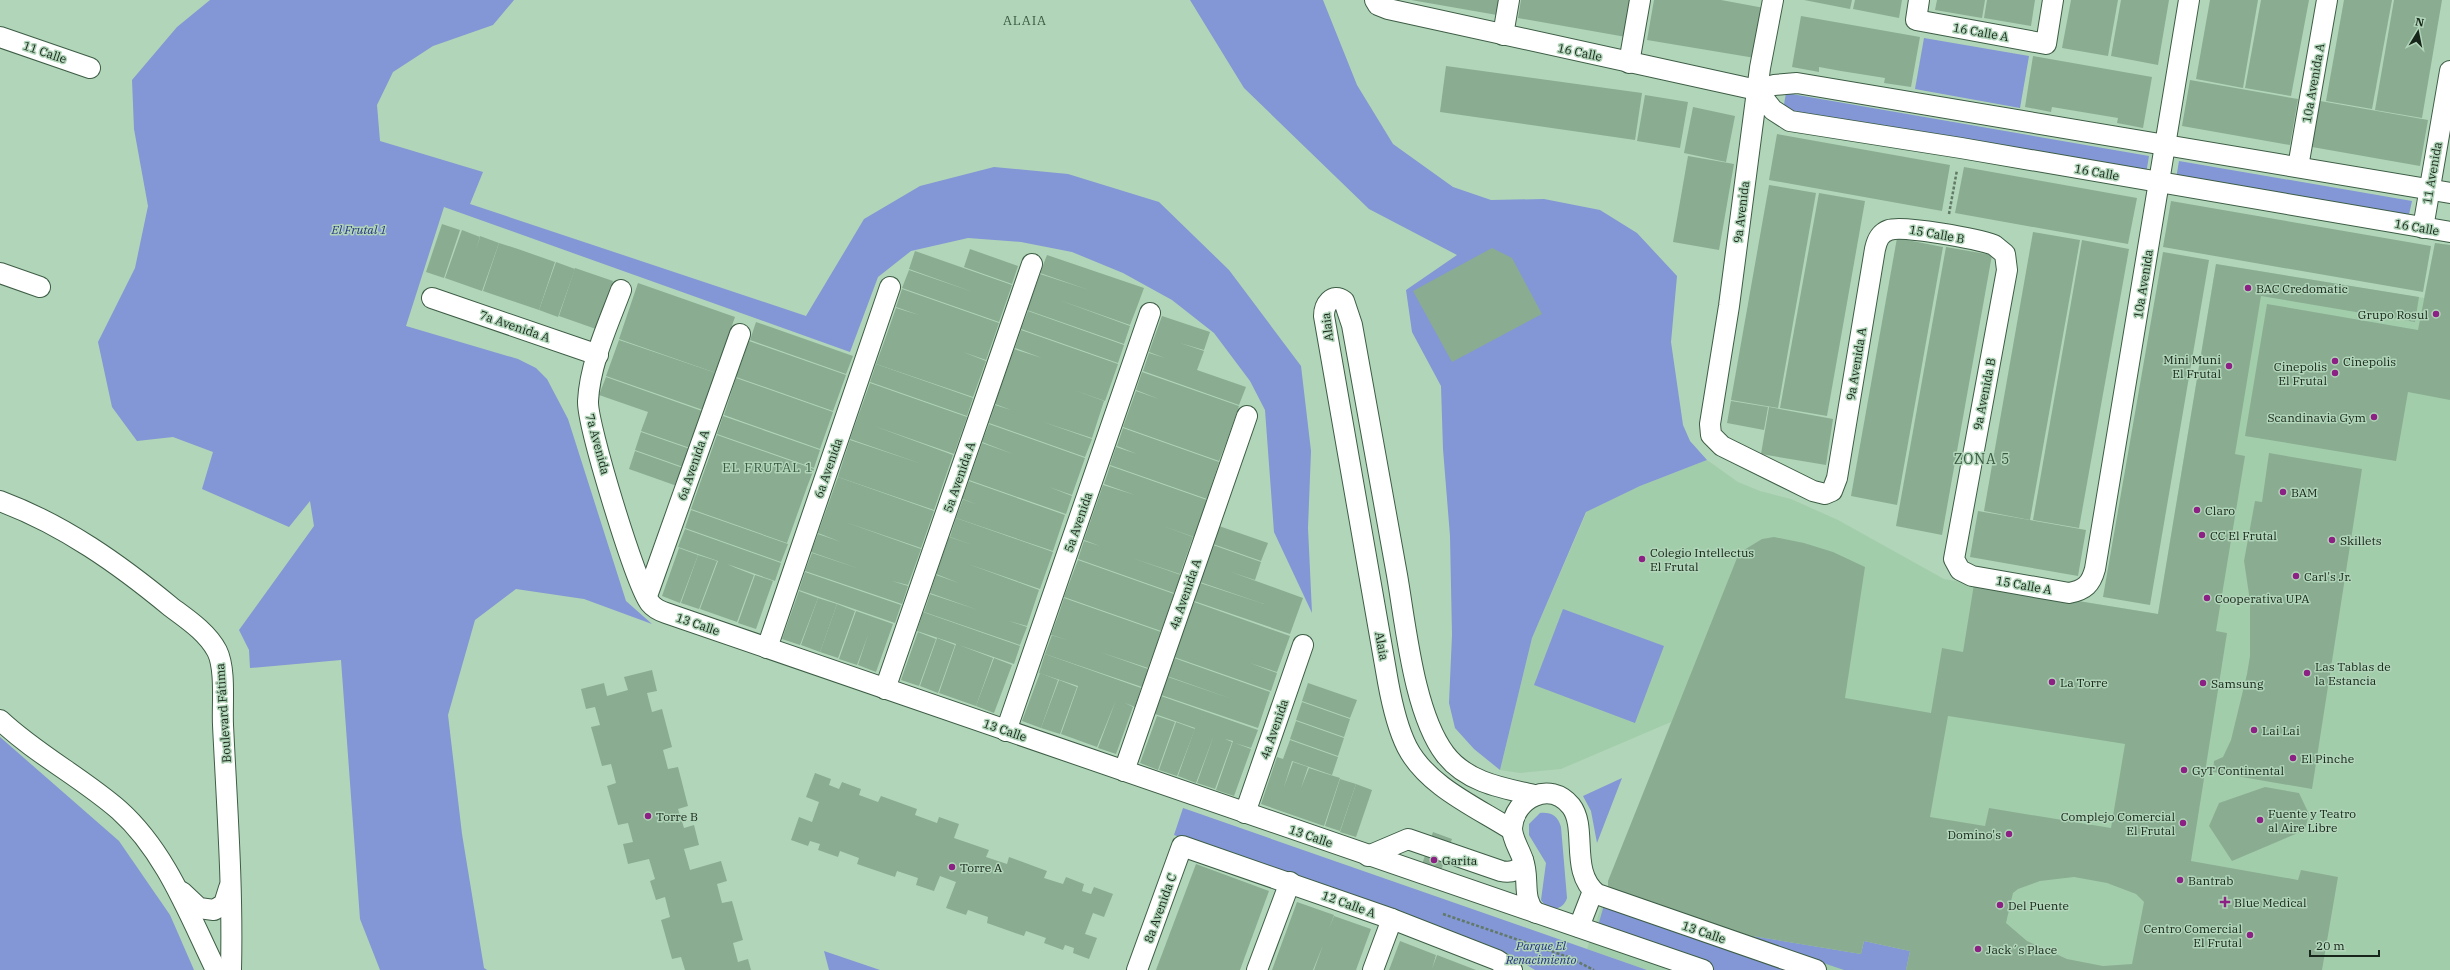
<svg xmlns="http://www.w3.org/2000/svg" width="2450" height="970" viewBox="0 0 2450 970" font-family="'IBM Plex Serif',serif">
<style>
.built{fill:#a2cdab}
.green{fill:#8396d5}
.building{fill:#8aad92;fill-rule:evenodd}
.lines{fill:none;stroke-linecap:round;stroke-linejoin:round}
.street-casing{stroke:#3d5d45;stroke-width:22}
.path{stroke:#617966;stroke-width:2.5;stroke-dasharray:3 2;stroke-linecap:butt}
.street{stroke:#fff;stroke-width:20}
.poi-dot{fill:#8c2084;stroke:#b1d5b8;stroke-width:1.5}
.labels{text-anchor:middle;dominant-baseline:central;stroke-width:3;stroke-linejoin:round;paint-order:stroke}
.street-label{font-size:12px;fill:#17251a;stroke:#b1d5b8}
.park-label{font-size:12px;font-style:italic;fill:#273384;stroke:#b1d5b8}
.poi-label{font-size:12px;fill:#17251a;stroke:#b1d5b8;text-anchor:start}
.neighbourhood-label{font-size:13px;letter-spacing:1px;fill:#395941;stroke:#b1d5b8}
.quarter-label{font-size:14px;letter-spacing:1px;fill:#395941;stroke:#b1d5b8}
</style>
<rect width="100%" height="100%" fill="#b1d5b8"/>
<path class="built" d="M2435,243L2450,245V970H1647L1587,949L1608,887L1671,722L1561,769L1520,773L1500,770L1532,638L1587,511L1640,486L1707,460L1738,482L1760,491L1791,499L1838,520L1944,579L2158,614L2216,264L2424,298Z"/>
<g class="green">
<path d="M210,0H514L493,25L433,46L393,72L377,105L380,141L483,172L470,204L806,316L864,219L920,186L994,167L1068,174L1159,202L1229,270L1301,366L1311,451L1308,528L1312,613L1274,532L1265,410L1250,381L1214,333L1172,300L1123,273L1072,252L1021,242L968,238L911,251L878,277L850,352L444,207L406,326L518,359L536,368L547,379L568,419L626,601L652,624L584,599L516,589L475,620L448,715L462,834L484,968L487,970H380L360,919L341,660L250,668L249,650L239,630L314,526L310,501L289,527L202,489L213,452L173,437L137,441L112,407L98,342L135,268L148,206L134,129L132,80L177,27Z"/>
<path d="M1190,0H1323L1357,85L1393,144L1453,187L1491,200L1544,199L1600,210L1637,233L1677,276L1671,342L1683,425L1690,441L1707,460L1640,486L1586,512L1532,638L1500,770L1474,749L1455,728L1449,703L1452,635L1450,536L1443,449L1441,386L1412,332L1406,290L1457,255L1369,209L1244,88Z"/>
<path d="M1924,38L2029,56L2020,108L1915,89Z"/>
<path d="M1786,93L2149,156L2146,174L1783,110Z"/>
<path d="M2179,161L2412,201L2408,219L2176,179Z"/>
<path d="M1563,609L1664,646L1635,723L1534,685Z"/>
<path d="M0,737L119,841L170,915L194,970H0Z"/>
<path d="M1622,778L1597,843L1591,811L1583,796Z"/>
<path d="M1183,808L1647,970H1535L1509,954L1174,835Z"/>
<path d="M1540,813C1551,812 1558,816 1561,827L1567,898C1563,911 1549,912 1541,900L1546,863L1529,835V824Z"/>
<path d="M1606,898L1816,970H1703L1596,933Z"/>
<path d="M1734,933L1861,954L1864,941L1910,951L1906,970H1844Z"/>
<path d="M824,951L880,970H829Z"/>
</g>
<g class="building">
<path d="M1411,0H1500L1497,15Z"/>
<path d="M1521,0H1633L1626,37L1518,18Z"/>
<path d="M1654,0H1721L1764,8L1755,58L1647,40Z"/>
<path d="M1804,0H1852L1850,9Z"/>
<path d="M1855,0H1902L1899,18L1853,9Z"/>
<path d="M1937,0H1985L1982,18L1935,10Z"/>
<path d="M1987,0H2035L2031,26L1984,18Z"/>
<path d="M2071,0H2118L2108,56L2062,48Z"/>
<path d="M2121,0H2169L2158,65L2111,56Z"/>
<path d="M2210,0H2258L2243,88L2196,79Z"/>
<path d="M2261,0H2309L2291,96L2245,88Z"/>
<path d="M2344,0H2392L2372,109L2326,101Z"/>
<path d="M2394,0H2442L2422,118L2375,110Z"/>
<path d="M1801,16L1920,37L1911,87L1884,83L1885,78L1841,71L1819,67V72L1792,67Z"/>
<path d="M2033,56L2152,77L2143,128L2117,123L2118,118L2052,107L2051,112L2025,107Z"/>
<path d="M1446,66L1642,93L1635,140L1440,112Z"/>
<path d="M2190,80L2298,99L2290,145L2182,126Z"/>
<path d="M1645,95L1688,102L1680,148L1637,141Z"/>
<path d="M2320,101L2428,120L2420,166L2312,147Z"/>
<path d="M1693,107L1735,116L1726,162L1684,153Z"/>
<path d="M1777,134L1950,165L1942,211L1769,180Z"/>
<path d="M1688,156L1734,164L1719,250L1673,242Z"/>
<path d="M1964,167L2137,198L2128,244L1955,213Z"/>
<path d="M1769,185L1816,193L1778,408L1731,400Z"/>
<path d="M1819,193L1865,201L1827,416L1780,408Z"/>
<path d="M2171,201L2431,246L2423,292L2163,247Z"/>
<path d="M442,224L460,230L444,278L426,272Z"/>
<path d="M462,230L480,237L476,250L480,236L499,243L482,291L445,278Z"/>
<path d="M2033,232L2080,240L2030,520L1984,511Z"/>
<path d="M1897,238L1943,247L1897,505L1851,496Z"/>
<path d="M2082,240L2129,249L2079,528L2033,520Z"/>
<path d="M499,243L518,249L510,274L518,249L555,262L539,310L483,291Z"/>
<path d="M2435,243L2450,245V400L2408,392L2396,461L2245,436L2267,304L2418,330Z"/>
<path d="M1946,247L1992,255L1942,535L1896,526Z"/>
<path d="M1492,248L1512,258L1542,314L1452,362L1413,291Z"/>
<path d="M970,249L1018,266L1012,284L964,267Z"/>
<path d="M915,251L1012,285L999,322L902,288L909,270L973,292L909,269Z"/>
<path d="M2163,252L2209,260L2150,605L2103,597Z"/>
<path d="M1047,255L1144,288L1137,307L1114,299L1137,307L1130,325L1059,300L1130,326L1124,344L1027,310L1040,274L1089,290L1040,273Z"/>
<path d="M556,262L575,269L558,317L539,310Z"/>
<path d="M2216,264L2419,297L2415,322L2261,296L2235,454L2245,456L2216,631L2227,633L2191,861L2298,880L2301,870L2338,877L2322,970H1906L1910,951L1864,941L1861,954L1734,933L1616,892L1608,887V881L1739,553L1762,539L1774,537L1804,543L1833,552L1865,567L1845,698L1931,713L1942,648L1963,652L1974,584L2158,614ZM1948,716L2125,744L2111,828L1989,808L1985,826L1930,817ZM2074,877L2107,883L2136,894L2144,902L2132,964L2103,966L2067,959L2027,941L2006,923L2013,893L2018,889L2040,881Z"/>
<path d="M575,268L613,281L596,329L559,316Z"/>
<path d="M638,283L735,317L722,354L658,332L722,354L716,373L619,339Z"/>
<path d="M902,289L999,323L986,360L963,352L986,361L973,397L876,364L883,345L906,353L883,345L896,308L919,315L896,307Z"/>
<path d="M1028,311L1124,345L1118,363L1021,329Z"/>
<path d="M1162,316L1210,332L1204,350L1180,343L1204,351L1197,370L1246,387L1239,405L1143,371L1149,353L1165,358L1149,352Z"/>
<path d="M756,322L853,356L846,374L750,340Z"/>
<path d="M1021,330L1118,364L1105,401L1074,390L1104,401L1092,438L1043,422L1092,439L1085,457L989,423L995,405L1011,410L995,404L1014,349L1042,358L1015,348Z"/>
<path d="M619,340L716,373L709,392L686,384L709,392L703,410L606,376Z"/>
<path d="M749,341L846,375L833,411L736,377Z"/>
<path d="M876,364L973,398L967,416L870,382Z"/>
<path d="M1142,372L1239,406L1226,443L1154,418L1226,443L1219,461L1123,427L1136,391L1159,399L1136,390Z"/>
<path d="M606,377L702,411L690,448L641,431L648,412L599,395Z"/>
<path d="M736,378L833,412L820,449L724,415Z"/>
<path d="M870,383L967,417L954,454L874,426L953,455L934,510L838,477L844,458L860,463L844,458L850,440L922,464L850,439Z"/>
<path d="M1731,401L1768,407L1764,430L1727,423Z"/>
<path d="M1769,407L1833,419L1826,465L1761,454Z"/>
<path d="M723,416L820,450L814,468L717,434Z"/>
<path d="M989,424L1085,458L1072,495L1049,487L1072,496L1066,514L969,480L982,443L1013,454L982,442Z"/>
<path d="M1123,428L1219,462L1207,499L1110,465L1116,447L1137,454L1117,446Z"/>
<path d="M641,432L690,449L683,467L635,450Z"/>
<path d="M717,435L814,469L807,487L728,459L807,487L787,543L691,509L704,472L783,500L704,472Z"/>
<path d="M635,451L683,468L677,486L629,469Z"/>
<path d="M2269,453L2362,469L2312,789L2213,772L2214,761L2223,757L2231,740L2247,674L2250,656V601L2244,561L2255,501L2262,502Z"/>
<path d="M1110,466L1207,500L1194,537L1163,526L1193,537L1180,574L1132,558L1181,575L1174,593L1078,559L1084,541L1100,546L1084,540L1103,485L1135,495L1104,484Z"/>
<path d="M838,477L934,511L921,548L845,522L921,549L908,585L892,581L908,586L902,604L805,571L812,553L860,569L811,552L818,534L841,542L818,533Z"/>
<path d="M969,481L1065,515L1053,551L956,518L963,499L978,505L962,499Z"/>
<path d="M691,510L788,544L781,562L685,528Z"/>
<path d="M1978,511L2086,530L2078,576L1970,557Z"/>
<path d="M956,518L1053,552L1040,589L968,564L1039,590L1027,626L1009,621L1027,627L1020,645L924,612L930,594L978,610L930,593L936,575L959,583L936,574L949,537L973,545L950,537Z"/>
<path d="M1219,526L1268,543L1261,561L1213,544Z"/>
<path d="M685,529L781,563L775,581L727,564L736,568L728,589L736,568L754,575L737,622L700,609L718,561L678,547Z"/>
<path d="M1213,545L1261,562L1255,580L1231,572L1303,598L1290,634L1194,601L1200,583L1264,604L1200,582Z"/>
<path d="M679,548L698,555L680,603L662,596Z"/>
<path d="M698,555L717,561L699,609L681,603Z"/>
<path d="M1078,560L1174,594L1161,631L1064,597Z"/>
<path d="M805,572L901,605L895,623L799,590Z"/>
<path d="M755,575L773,581L756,629L738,623Z"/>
<path d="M799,591L818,598L800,645L782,639Z"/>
<path d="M818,598L837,604L820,652L801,645Z"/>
<path d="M1064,598L1161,632L1148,668L1100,652L1148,669L1142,687L1045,654L1052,635L1067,640L1051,635L1058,616L1130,641L1058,616Z"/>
<path d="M1194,602L1290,636L1277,672L1250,663L1277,673L1271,691L1174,657L1187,620L1214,630L1187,620Z"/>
<path d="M837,604L855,611L838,658L820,652Z"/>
<path d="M856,611L893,624L876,672L858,665L868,635L857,665L839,659Z"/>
<path d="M923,612L1020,646L1014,664L959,645L993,658L976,706L939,693L956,644L917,631Z"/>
<path d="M918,632L936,639L919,686L901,680Z"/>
<path d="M937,638L955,645L938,693L920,686Z"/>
<path d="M1045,654L1141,688L1135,707L1125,703L1133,707L1116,754L1098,748L1116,700L1097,747L1061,734L1078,686L1039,673Z"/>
<path d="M994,658L1012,665L994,713L976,706Z"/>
<path d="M1174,658L1270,692L1258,728L1161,695L1168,677L1232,699L1167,676Z"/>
<path d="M652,670L657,691L647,693L652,712L662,709L672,747L663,750L668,769L678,767L688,806L678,809L684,828L694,825L699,845L684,849L690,870L721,861L727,881L717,884L722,903L732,901L743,940L733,943L738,962L748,959L751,970H685L681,957L672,959L661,920L670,917L665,897L656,900L650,881L655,879L649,859L628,864L623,844L633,842L628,823L618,825L607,786L616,783L611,764L602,766L591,727L600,725L595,707L586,709L581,689L604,683L607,696L628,690L624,677Z"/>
<path d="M1040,673L1058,680L1041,728L1022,721Z"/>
<path d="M1059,680L1077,687L1060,734L1041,728Z"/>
<path d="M1308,683L1357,700L1350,718L1302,701Z"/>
<path d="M1161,696L1258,730L1251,748L1235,743L1251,749L1234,796L1216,790L1233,741L1225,739L1232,742L1215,789L1197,783L1214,735L1196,783L1178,776L1195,728L1155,714Z"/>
<path d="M1302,702L1350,719L1344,737L1296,720Z"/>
<path d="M1157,716L1175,722L1158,770L1140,763Z"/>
<path d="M1296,721L1344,738L1338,756L1290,739Z"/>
<path d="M1176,722L1195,729L1177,776L1159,770Z"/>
<path d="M1290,740L1338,757L1332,775L1292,761L1284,787L1293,762L1308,767L1301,788L1309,768L1324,773L1314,802L1324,773L1340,778L1324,826L1261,804L1277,757L1283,759Z"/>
<path d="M815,773L831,779L829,785L839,789L842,782L861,789L859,795L878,802L881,796L917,809L915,815L937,823L939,817L959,824L954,838L989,850L986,857L1007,864L1009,857L1047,871L1044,878L1063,884L1066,877L1084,884L1082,891L1091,894L1094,887L1113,894L1104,917L1093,913L1085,934L1097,938L1089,959L1073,953L1074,948L1065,945L1063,950L1044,943L1046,938L1026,931L1024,936L987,923L988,917L968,910L966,915L946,908L956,882L940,876L934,891L916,885L918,878L897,871L895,877L857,864L859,858L840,851L838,857L818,850L820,844L810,841L808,846L791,840L799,817L812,822L819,802L806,797Z"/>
<path d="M1340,779L1356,784L1340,831L1325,826Z"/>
<path d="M1356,784L1372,790L1356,837L1340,832Z"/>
<path d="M2265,787L2299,793L2309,814L2305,830L2232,861L2209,826L2219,803Z"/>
<path d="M1433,832L1452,839L1435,888L1416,882Z"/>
<path d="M1196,864L1269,891L1240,970H1156Z"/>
<path d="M1297,902L1334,915L1329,929L1334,916L1371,929L1356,970H1314L1323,945L1313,970H1272Z"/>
<path d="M1400,941L1436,955L1432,969L1437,955L1476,970H1389Z"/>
</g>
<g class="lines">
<g class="street-casing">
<g id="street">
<path d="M1375,0L1378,5L1388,9L1757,90L1774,85L1797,83L2450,193"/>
<path d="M1773,0L1760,68L1729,306L1710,424L1711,435L1722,446L1813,491L1825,494L1832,491L1837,478L1875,249C1877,240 1880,233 1889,230C1903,225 1978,239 1994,245L2005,254L2007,270L1954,559L1960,570L1972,576L2069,593C2085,590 2091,584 2095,569L2189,0"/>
<path d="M1919,0L1916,20L2046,44L2053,0"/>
<path d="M1503,35L1509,0"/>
<path d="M0,37L90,68"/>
<path d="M1629,63L1640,0"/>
<path d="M1757,90L1773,110L1790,121L1961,148L2450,232"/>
<path d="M2298,167L2327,0"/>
<path d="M2423,228L2450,71"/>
<path d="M0,273L40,287"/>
<path d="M621,290C608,325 590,363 588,401C587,425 636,585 650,603C654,608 660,611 666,613L1703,970"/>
<path d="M432,298L598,355"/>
<path d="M0,501C64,525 119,564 171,607C187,619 207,632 217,651C226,669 222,705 223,725C227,807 233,888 231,970"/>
<path d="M647,596L740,334"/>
<path d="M767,648L890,287"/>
<path d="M885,689L1032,264"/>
<path d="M0,720C36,754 81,777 119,810C166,852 189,915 216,970"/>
<path d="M1006,731L1150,313"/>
<path d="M1124,771L1247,416"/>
<path d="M1245,813L1303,645"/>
<path d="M1512,830C1476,807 1427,786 1407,747C1397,727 1392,704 1388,682L1324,316C1324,305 1332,292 1344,301L1352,325C1367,409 1382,492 1397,575C1406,627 1414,713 1445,754C1466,782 1502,788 1534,795"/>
<path d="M1368,856L1408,839L1501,871C1510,873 1522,871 1523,860C1520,850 1512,839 1512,828C1514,798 1550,780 1571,806C1588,828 1569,872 1597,894L1816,970"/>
<path d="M1523,860C1530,878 1521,899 1536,913"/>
<path d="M182,892L199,908L214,910L224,904L229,888"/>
<path d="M1579,927L1593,891"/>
<path d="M1137,970L1182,846L1392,919L1497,960L1512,970"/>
<path d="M1257,970L1290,882"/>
<path d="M1373,970L1392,919"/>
</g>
</g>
<g class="path">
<path d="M1949,214L1957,170"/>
<path d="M1443,914L1568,957L1594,970"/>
</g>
<use href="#street" class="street"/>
</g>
<g class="poi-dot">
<circle cx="2248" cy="288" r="4"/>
<circle cx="2436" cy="314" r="4"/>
<circle cx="2335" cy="361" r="4"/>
<circle cx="2229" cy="366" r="4"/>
<circle cx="2335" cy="373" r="4"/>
<circle cx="2374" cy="417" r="4"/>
<circle cx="2283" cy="492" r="4"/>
<circle cx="2197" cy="510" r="4"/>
<circle cx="2202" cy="535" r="4"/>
<circle cx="2332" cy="540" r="4"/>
<circle cx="1642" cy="559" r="4"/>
<circle cx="2296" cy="576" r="4"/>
<circle cx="2207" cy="598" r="4"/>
<circle cx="2307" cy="673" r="4"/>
<circle cx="2052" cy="682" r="4"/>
<circle cx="2203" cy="683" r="4"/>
<circle cx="2254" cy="730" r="4"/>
<circle cx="2293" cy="758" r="4"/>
<circle cx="2184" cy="770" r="4"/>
<circle cx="648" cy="816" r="4"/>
<circle cx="2260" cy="820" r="4"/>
<circle cx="2183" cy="823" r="4"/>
<circle cx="2009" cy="834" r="4"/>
<circle cx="1434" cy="860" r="4"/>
<circle cx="952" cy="867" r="4"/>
<circle cx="2180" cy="880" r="4"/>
<path d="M2223 896h4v4h4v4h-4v4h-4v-4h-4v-4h4z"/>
<circle cx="2000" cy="905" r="4"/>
<circle cx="2250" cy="935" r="4"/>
<circle cx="1978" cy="949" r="4"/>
</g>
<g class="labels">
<g class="street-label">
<text transform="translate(1981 32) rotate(10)">16 Calle A</text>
<text transform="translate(45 52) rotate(19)">11 Calle</text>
<text transform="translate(1580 52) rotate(12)">16 Calle</text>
<text transform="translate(2313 83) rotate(-80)">10a Avenida A</text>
<text transform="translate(2097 172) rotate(10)">16 Calle</text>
<text transform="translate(2432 173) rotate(-80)">11 Avenida</text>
<text transform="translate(1741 212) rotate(-83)">9a Avenida</text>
<text transform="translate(2417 227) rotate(10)">16 Calle</text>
<text transform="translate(1937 234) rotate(10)">15 Calle B</text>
<text transform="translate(2143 284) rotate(-81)">10a Avenida</text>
<text transform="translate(515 326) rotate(19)">7a Avenida A</text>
<text transform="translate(1327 327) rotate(-97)">Alaia</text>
<text transform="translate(1856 364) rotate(-81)">9a Avenida A</text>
<text transform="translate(1984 394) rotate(-79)">9a Avenida B</text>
<text transform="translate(598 444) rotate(75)">7a Avenida</text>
<text transform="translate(693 465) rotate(-71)">6a Avenida A</text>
<text transform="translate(828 468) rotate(-71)">6a Avenida</text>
<text transform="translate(959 477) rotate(-71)">5a Avenida A</text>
<text transform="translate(1078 522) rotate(-71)">5a Avenida</text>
<text transform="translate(2024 585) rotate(10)">15 Calle A</text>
<text transform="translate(1185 594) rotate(-71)">4a Avenida A</text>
<text transform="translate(698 624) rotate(19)">13 Calle</text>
<text transform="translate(1382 646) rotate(80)">Alaia</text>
<text transform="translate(223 713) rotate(-94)">Boulevard Fátima</text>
<text transform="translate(1274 729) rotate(-71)">4a Avenida</text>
<text transform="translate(1005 730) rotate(19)">13 Calle</text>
<text transform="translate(1311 836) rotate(19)">13 Calle</text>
<text transform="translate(1349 904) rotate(20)">12 Calle A</text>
<text transform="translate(1160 908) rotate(-70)">8a Avenida C</text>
<text transform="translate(1704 932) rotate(19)">13 Calle</text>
</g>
<g class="park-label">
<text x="359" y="229">El Frutal 1</text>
<text x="1541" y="945">Parque El<tspan x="1541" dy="14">Renacimiento</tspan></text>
</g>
<g class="poi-label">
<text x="2256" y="288">BAC Credomatic</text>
<text x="2428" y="314" text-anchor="end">Grupo Rosul</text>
<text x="2221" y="359" text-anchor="end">Mini Muni<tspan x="2221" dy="14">El Frutal</tspan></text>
<text x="2343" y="361">Cinepolis</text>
<text x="2327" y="366" text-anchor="end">Cinepolis<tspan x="2327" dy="14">El Frutal</tspan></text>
<text x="2366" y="417" text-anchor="end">Scandinavia Gym</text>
<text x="2291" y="492">BAM</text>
<text x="2205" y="510">Claro</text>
<text x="2210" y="535">CC El Frutal</text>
<text x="2340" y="540">Skillets</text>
<text x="1650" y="552">Colegio Intellectus<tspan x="1650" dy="14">El Frutal</tspan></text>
<text x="2304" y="576">Carl's Jr.</text>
<text x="2215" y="598">Cooperativa UPA</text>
<text x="2315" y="666">Las Tablas de<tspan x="2315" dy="14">la Estancia</tspan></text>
<text x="2060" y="682">La Torre</text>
<text x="2211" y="683">Samsung</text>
<text x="2262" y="730">Lai Lai</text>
<text x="2301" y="758">El Pinche</text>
<text x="2192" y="770">GyT Continental</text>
<text x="2268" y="813">Fuente y Teatro<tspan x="2268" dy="14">al Aire Libre</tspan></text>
<text x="656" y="816">Torre B</text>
<text x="2175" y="816" text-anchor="end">Complejo Comercial<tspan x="2175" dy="14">El Frutal</tspan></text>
<text x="2001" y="834" text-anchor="end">Domino's</text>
<text x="1442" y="860">Garita</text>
<text x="960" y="867">Torre A</text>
<text x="2188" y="880">Bantrab</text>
<text x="2234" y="902">Blue Medical</text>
<text x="2008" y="905">Del Puente</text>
<text x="2242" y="928" text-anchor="end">Centro Comercial<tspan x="2242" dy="14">El Frutal</tspan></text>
<text x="1986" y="949">Jack´s Place</text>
</g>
<g class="neighbourhood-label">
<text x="1025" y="20">ALAIA</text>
<text x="768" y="467">EL FRUTAL 1</text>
</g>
<g class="quarter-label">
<text x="1982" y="459">ZONA 5</text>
</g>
</g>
<g transform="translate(2418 32) rotate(10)" stroke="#b1d5b8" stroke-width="3" paint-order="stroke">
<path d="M0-3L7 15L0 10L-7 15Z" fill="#17251a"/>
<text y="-6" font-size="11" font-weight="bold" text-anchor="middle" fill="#17251a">N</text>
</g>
<path d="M2310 950v6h69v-6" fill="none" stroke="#17251a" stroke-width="2"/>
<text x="2316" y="950" font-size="12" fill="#17251a" stroke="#b1d5b8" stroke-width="3" paint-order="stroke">20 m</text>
</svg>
